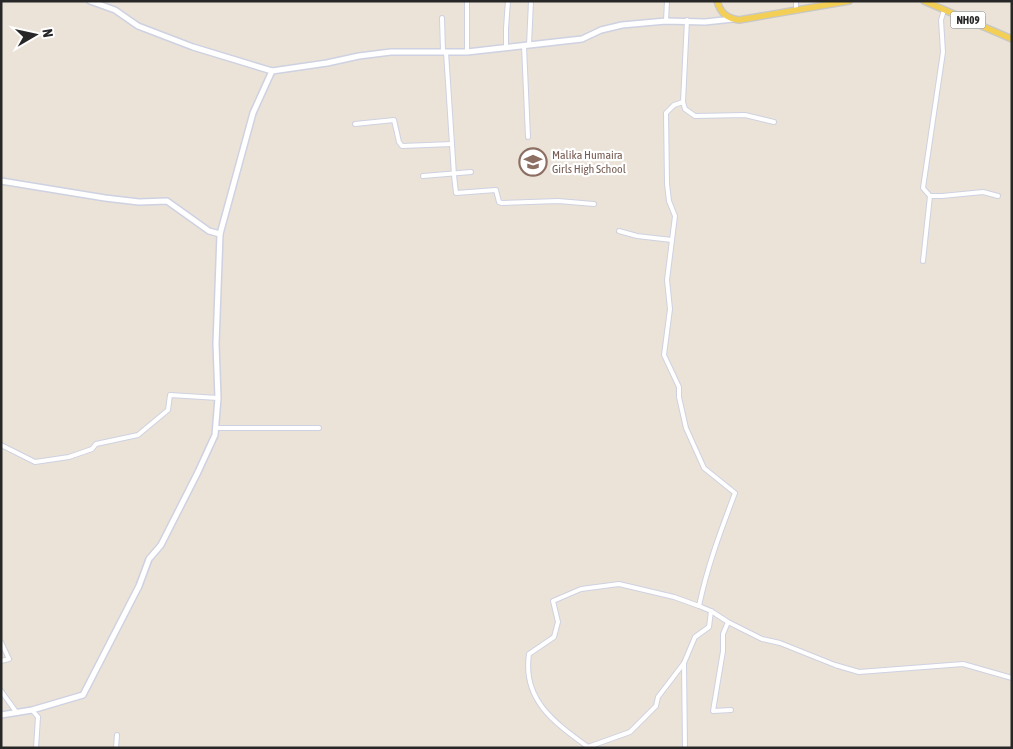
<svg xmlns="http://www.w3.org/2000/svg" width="1013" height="749" viewBox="0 0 1013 749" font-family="'Asap Condensed',sans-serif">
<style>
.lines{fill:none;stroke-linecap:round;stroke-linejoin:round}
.street-casing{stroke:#ced1e1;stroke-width:6}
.secondary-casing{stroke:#ced1e1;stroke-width:8}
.primary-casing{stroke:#c7c7c7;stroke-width:8}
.street{stroke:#fff;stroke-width:4}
.secondary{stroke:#fff;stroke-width:5}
.primary{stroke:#f3cf55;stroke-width:5.5}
.labels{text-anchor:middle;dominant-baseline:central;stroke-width:4.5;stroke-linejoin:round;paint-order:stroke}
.shield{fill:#fff;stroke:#686868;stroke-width:1}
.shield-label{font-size:11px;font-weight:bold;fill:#272727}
.education-label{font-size:12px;fill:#785e54;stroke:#fff;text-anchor:start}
</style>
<rect width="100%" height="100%" fill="#ebe3d8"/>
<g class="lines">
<g class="street-casing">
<g id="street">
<path d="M796,1V11"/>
<path d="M442,18L443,51"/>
<path d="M687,20L683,102L674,105L666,113L667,184L669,201L675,216L667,280L670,309L664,355L679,387V397L686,428L704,468L735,493C721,530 707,567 699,606L711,611L728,622L762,639L780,643L835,665L859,672L963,664L1012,678"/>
<path d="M666,21L667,1"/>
<path d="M529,45L531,1"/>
<path d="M524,46L528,137"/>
<path d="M506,48V28L508,1"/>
<path d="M446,52L454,175L456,193L496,190L499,202L502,203L558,201L594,204"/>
<path d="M467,52V1"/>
<path d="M683,102L685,109L695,116L745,115L774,122"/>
<path d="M355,124L394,120L399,142L402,146L452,144"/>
<path d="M423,176L471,172"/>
<path d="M930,196H942L983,192L998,196"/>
<path d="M619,231L637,236L672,240"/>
<path d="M923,261L930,196L923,188L943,52L941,20L944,10"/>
<path d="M216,428H319"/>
<path d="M1,445L35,462L69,457L92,449L96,444L138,435L168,410L170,395L218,398"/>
<path d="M699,606L674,597L619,584L581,589L553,601L558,622L554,637L529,654C522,700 555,723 588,747L630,732L656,706L658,697L684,663L695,637L709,627L711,611"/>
<path d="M728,622L723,634V651L713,711L731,710"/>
<path d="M1,642L9,659L1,661"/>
<path d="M684,663L685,748"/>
<path d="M1,691L17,713"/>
<path d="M32,710L38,717L36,748"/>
<path d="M116,748L117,735"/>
</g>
</g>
<g class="secondary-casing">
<g id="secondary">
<path d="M90,1L115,10L138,26L193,47L272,71L327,63L359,56L391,52H467L582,39L601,30L622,25L666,21L705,22L733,19"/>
<path d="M1,181L105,198L139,202L167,201L209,231L220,234"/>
<path d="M1,715L32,710L83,695L139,586L149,559L161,545L198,472L215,435L218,398L216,344L220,234L253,113L272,71"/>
</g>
</g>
<g class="primary-casing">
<g id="primary">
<path d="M717,1C721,14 727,18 739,20L849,1"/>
<path d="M924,1L1012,39"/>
</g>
</g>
<use href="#street" class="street"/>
<use href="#secondary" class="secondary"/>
<use href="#primary" class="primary"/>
</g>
<defs>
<g id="school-ring" transform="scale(1.4375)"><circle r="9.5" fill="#fff" stroke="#8d6e63" stroke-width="1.5"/><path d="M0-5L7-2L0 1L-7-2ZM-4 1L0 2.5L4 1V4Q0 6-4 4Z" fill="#8d6e63"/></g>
</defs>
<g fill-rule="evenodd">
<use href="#school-ring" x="533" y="162"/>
</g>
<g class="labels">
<rect class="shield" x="950.5" y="11.5" width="35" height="17" rx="4"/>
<g class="shield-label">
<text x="968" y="20">NH09</text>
</g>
<g class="education-label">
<text x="552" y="155">Malika Humaira<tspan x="552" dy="14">Girls High School</tspan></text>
</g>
</g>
<rect width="1013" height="749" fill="none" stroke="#272727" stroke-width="5"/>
<g transform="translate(35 35) rotate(81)" stroke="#ffffff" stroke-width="4" paint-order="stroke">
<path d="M0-4L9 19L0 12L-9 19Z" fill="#272727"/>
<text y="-8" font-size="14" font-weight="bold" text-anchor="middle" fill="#272727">N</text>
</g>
</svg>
